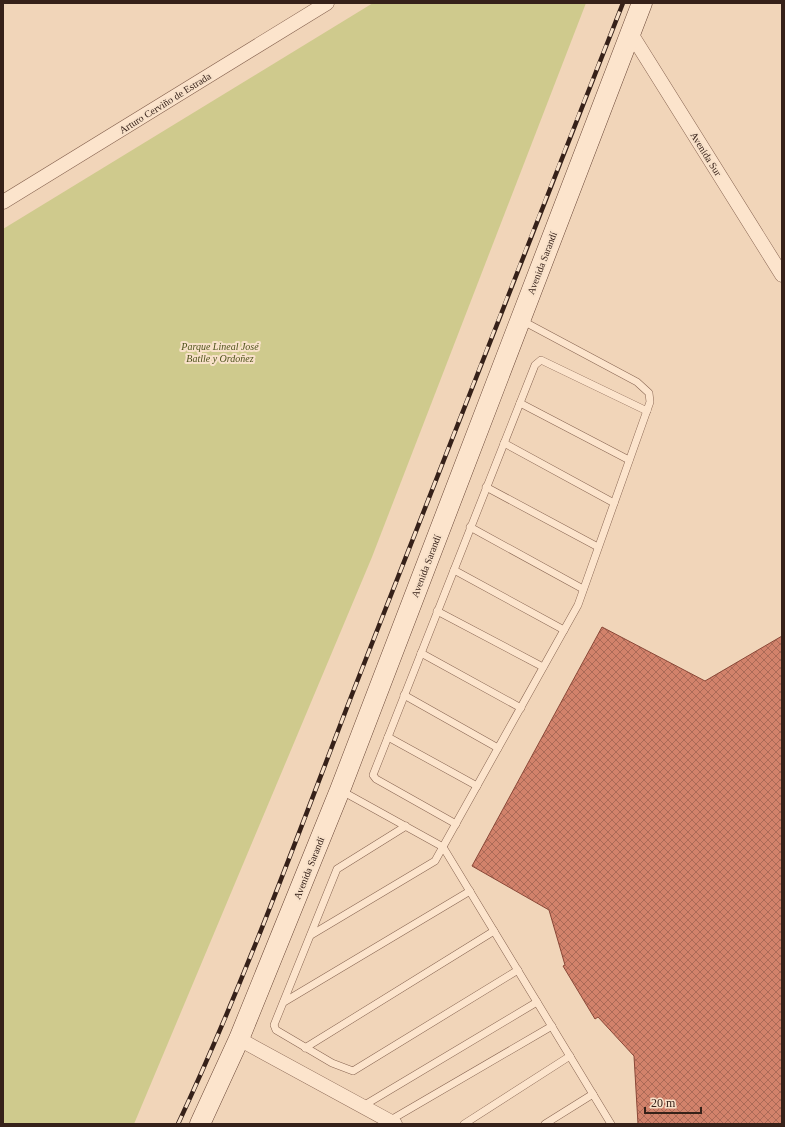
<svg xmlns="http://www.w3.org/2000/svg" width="785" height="1127" viewBox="0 0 785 1127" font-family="'Times New Roman',serif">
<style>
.park{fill:#cfca8d}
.building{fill:url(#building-cross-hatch);stroke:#894737}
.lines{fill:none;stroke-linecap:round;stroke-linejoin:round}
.lane-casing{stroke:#886552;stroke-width:8}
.street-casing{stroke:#886552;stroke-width:15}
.secondary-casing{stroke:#694636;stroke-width:21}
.lane{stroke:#fce4cc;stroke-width:7}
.street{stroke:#fce4cc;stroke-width:14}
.secondary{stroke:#fce4cc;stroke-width:20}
.rail-casing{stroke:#362119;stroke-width:4.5}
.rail{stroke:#f8e1c9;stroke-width:3;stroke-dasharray:9;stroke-linecap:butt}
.labels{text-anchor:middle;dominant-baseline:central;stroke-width:4;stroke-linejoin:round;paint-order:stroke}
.street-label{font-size:10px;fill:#362119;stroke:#f8e1c9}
.park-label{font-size:10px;font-style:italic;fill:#51541e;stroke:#f8e1c9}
</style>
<defs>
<pattern id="building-cross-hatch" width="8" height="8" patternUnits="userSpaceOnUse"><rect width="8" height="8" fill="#d2826b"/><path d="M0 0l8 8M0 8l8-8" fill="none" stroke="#ab6a57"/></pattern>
</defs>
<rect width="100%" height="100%" fill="#f1d5b9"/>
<path class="park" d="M373,3H586L372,557L134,1124H3V229Z"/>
<path class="building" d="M602,627L705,681L782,636V1124H638L634,1056L598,1017L595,1019L563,966L565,965L549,910L472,866Z"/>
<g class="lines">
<g class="lane-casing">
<g id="lane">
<path d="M520,403L629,460"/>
<path d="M504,443L614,503"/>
<path d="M486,487L598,547"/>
<path d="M470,527L583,589"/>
<path d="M454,570L564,630"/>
<path d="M437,611L543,667"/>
<path d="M421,653L521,708"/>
<path d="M404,695L498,748"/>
<path d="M388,737L477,786"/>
<path d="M340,790L443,847L611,1124"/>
<path d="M456,824L376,779L373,775L535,365L541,360L647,411"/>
<path d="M406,826L337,869L274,1025L276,1030L332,1063L353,1071L518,970"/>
<path d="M311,935L435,861L578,605L650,402L649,393L637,382L521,320"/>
<path d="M284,1002L470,891"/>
<path d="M305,1048L494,931"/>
<path d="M363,1106L537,1002"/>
<path d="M389,1121L552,1026"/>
<path d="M464,1124L570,1056"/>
<path d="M545,1124L593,1094"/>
</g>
</g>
<g class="street-casing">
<g id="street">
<path d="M630,32L782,275"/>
<path d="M3,202L327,3"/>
<path d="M239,1039L395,1124"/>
</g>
</g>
<g class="secondary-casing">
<path id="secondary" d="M200,1124L239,1039L340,790L642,3"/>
</g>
<use href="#lane" class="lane"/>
<use href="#street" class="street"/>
<use href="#secondary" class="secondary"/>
<g class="rail-casing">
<path id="rail" d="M178,1124C243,985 296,840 351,697C442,466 531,234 623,3"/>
</g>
<use href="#rail" class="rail"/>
</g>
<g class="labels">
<g class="street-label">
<text transform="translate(165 103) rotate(-32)">Arturo Cerviño de Estrada</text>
<text transform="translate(706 154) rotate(58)">Avenida Sur</text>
<text transform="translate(542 263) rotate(-69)">Avenida Sarandí</text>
<text transform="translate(426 566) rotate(-69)">Avenida Sarandí</text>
<text transform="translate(309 868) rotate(-68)">Avenida Sarandí</text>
</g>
<g class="park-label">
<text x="220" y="346">Parque Lineal José<tspan x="220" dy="12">Batlle y Ordoñez</tspan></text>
</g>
</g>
<rect width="785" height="1127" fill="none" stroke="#362119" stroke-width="8"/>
<path d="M645 1107v6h56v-6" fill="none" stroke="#362119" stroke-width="2"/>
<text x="651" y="1107" font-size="12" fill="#362119" stroke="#f8e1c9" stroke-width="3" paint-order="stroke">20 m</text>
</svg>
